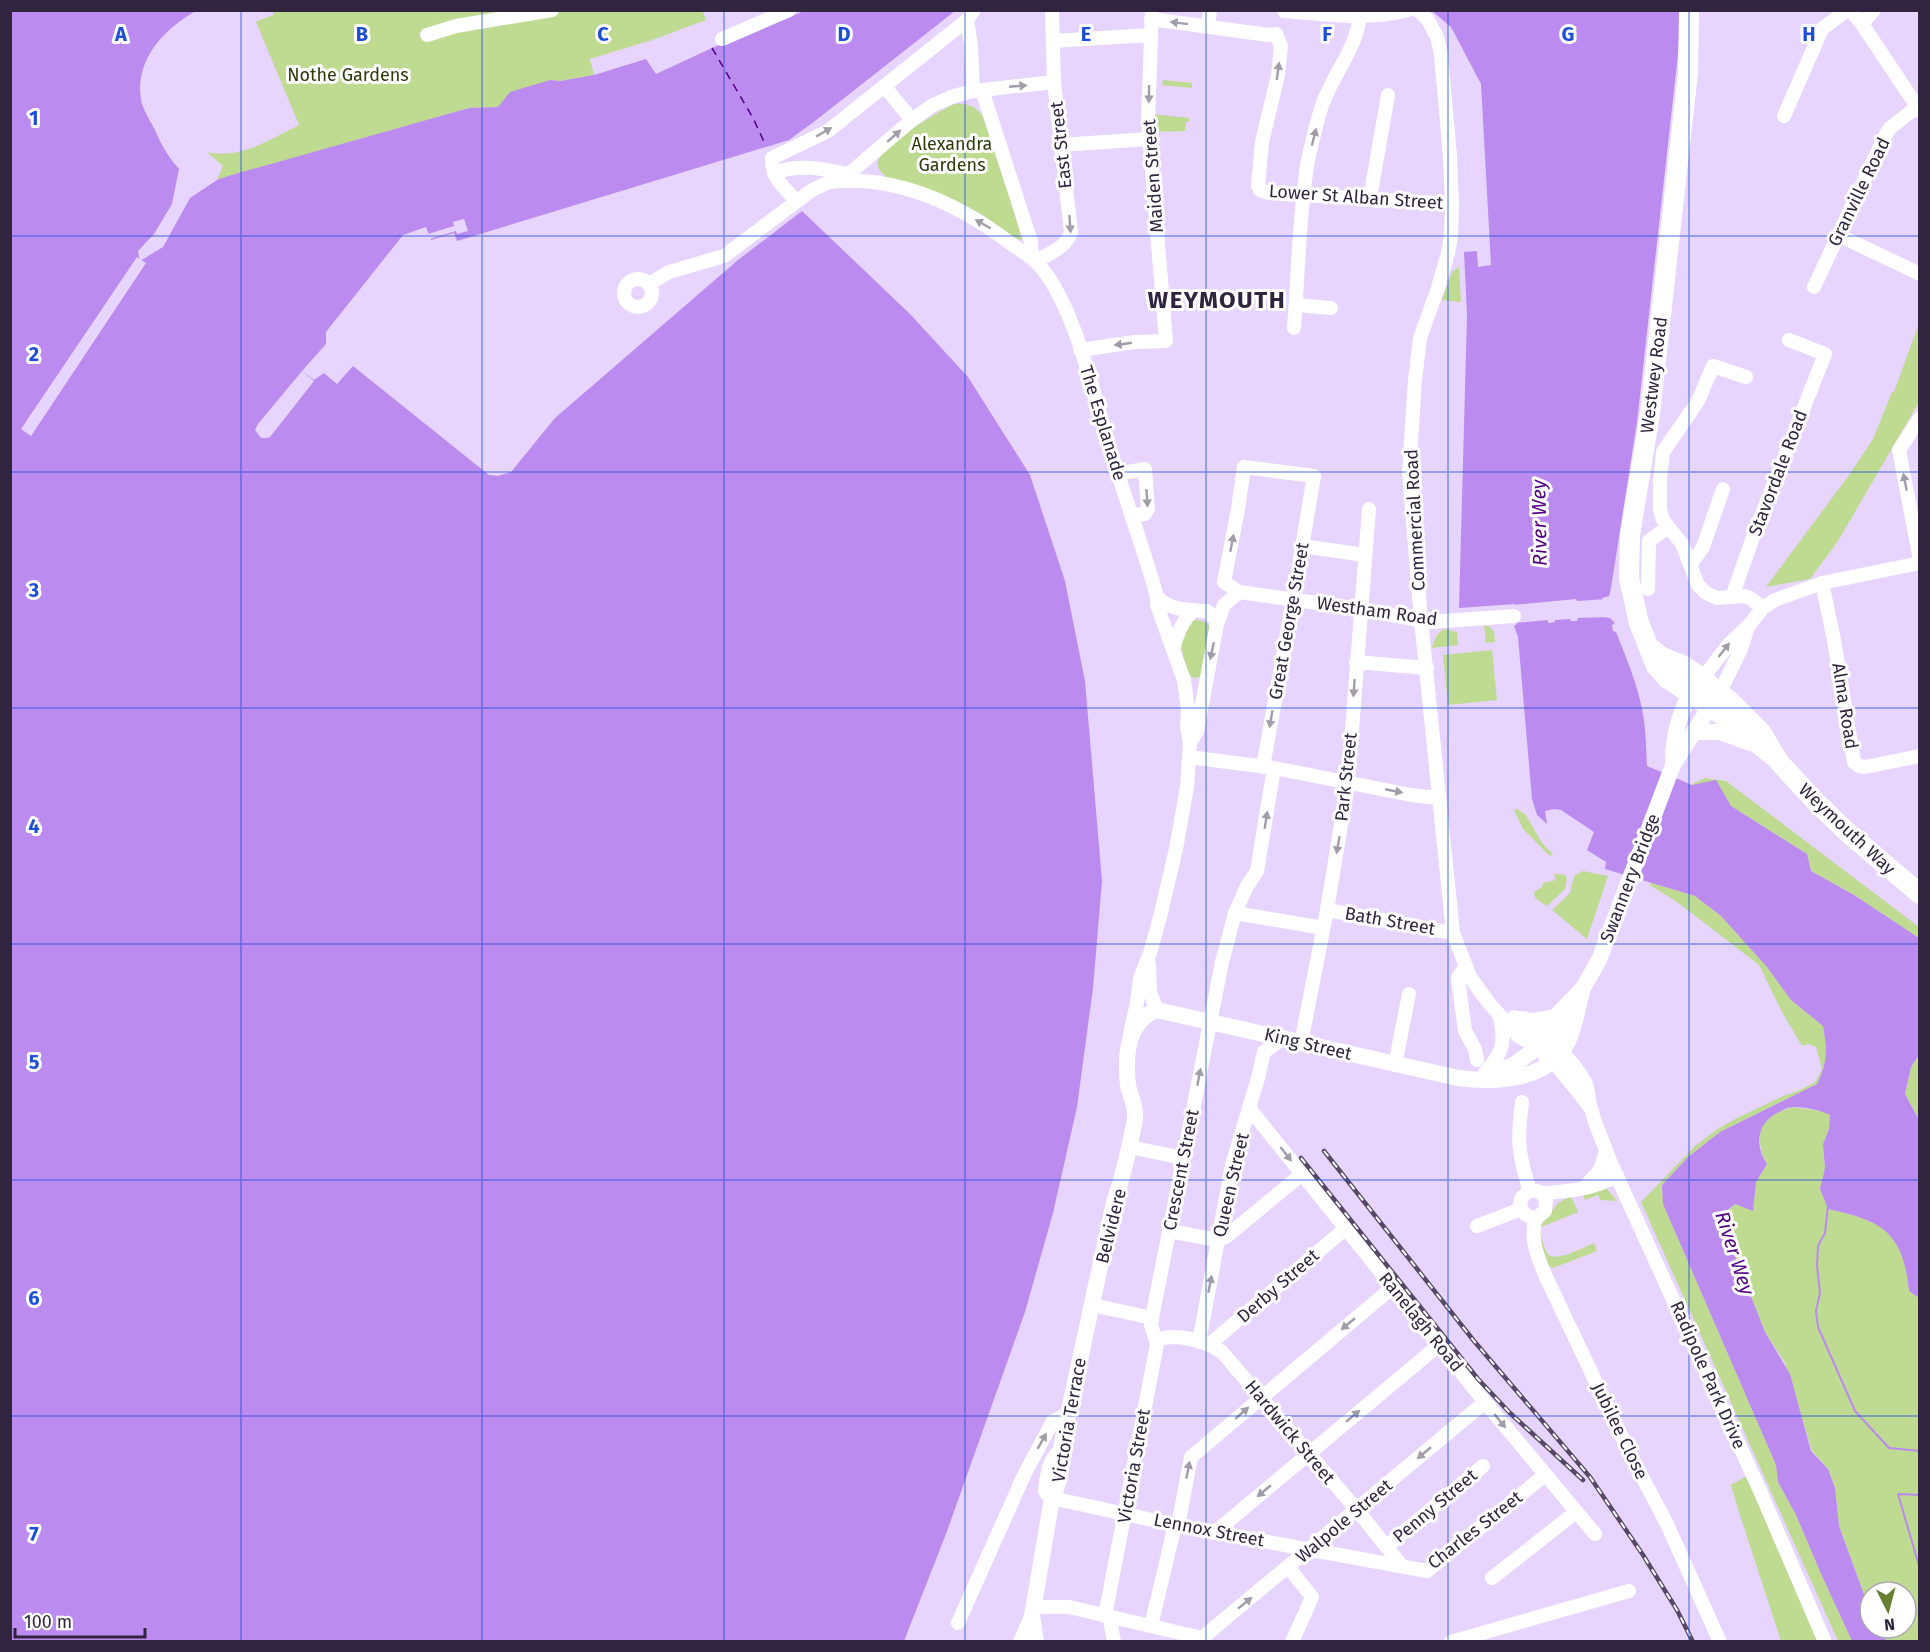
<svg xmlns="http://www.w3.org/2000/svg" width="1930" height="1652" viewBox="0 0 1930 1652" font-family="'Fira Sans',sans-serif">
<style>
.green{fill:#bfda91}
.water{fill:#bb8bf0}
.pier{fill:#e7d5ff}
.lines{fill:none;stroke-linecap:round;stroke-linejoin:round}
.stream{stroke:#bb8bf0;stroke-width:2}
.ferry{stroke:#510182;stroke-width:1.5;stroke-dasharray:8 6;stroke-linecap:butt}
.minor{stroke:#fff;stroke-width:14}
.major{stroke:#fff;stroke-width:16}
.highway{stroke:#fff;stroke-width:20}
.rail-casing{stroke:#564966;stroke-width:4.5}
.rail{stroke:#fff;stroke-width:2;stroke-dasharray:7;stroke-linecap:butt}
.oneway{fill:#a29ca8}
.grid{fill:none;stroke:#1d4ed8;stroke-width:1.5;stroke-opacity:0.55}
.labels{text-anchor:middle;dominant-baseline:central;stroke-width:6;stroke-linejoin:round;paint-order:stroke}
.park-label{font-size:18px;fill:#2d3b0b;stroke:#fff}
.street-label{font-size:18px;fill:#30243e;stroke:#fff}
.water-label{font-size:20px;font-style:italic;fill:#510182;stroke:#fff}
.district-label{font-size:24px;font-weight:bold;letter-spacing:1.5px;fill:#30243e;stroke:#fff}
.grid-label{font-size:20px;text-anchor:middle;font-weight:bold;fill:#1d4ed8;stroke:#fff;stroke-width:6;stroke-linejoin:round;paint-order:stroke}
</style>
<rect width="100%" height="100%" fill="#e7d5ff"/>
<g class="green">
<path d="M702,10L706,20L652,40L590,59L594,75L560,81L550,80L499,107L469,108L217,180L223,166L207,152C242,159 268,140 299,125L256,22L273,15V11Z"/>
<path d="M1163,80L1192,83V88L1162,85Z"/>
<path d="M954,104C967,103 976,106 983,117L1011,200L1022,240C1009,238 992,220 979,213C955,200 932,192 906,184C893,180 881,178 877,164C881,145 936,113 954,104Z"/>
<path d="M1151,114L1189,118V121L1186,122L1185,131L1155,132Z"/>
<path d="M1459,267L1461,302L1442,300L1452,272Z"/>
<path d="M1919,323V402L1838,541L1810,579L1766,587L1849,475L1873,439L1892,392H1894Z"/>
<path d="M1194,620C1203,620 1207,622 1212,630L1203,676L1195,678L1189,676C1182,657 1175,633 1194,620Z"/>
<path d="M1484,626H1488L1494,631L1495,642L1486,643Z"/>
<path d="M1445,629L1457,632L1458,645L1432,648C1434,640 1437,632 1445,629Z"/>
<path d="M1492,650L1497,700L1448,705L1443,655Z"/>
<path d="M1705,778L1726,781L1919,927V938L1854,895L1811,871L1807,854L1731,806L1652,883L1695,896L1721,916L1767,967L1791,1000L1823,1026C1827,1050 1828,1062 1817,1084L1720,1132L1688,1157L1662,1185L1663,1204L1776,1465L1778,1482L1796,1515L1822,1576L1852,1641H1838L1641,1202L1695,1146L1716,1130L1737,1118L1783,1096L1798,1091L1815,1082L1822,1069L1816,1047L1809,1044L1802,1046L1782,1012L1759,965L1677,902L1650,885L1692,784Z"/>
<path d="M1516,809L1525,814L1542,843L1553,854L1550,856L1523,829L1514,810Z"/>
<path d="M1583,871L1608,876L1587,939L1552,910L1570,893L1574,876Z"/>
<path d="M1554,874L1565,875L1567,878L1565,889L1547,906L1535,898L1534,892L1542,887L1543,883L1556,880Z"/>
<path d="M1919,1055V1120L1905,1094L1911,1067Z"/>
<path d="M1791,1107L1822,1111L1830,1115L1829,1129L1823,1144L1825,1168L1820,1189L1828,1209C1883,1221 1903,1231 1909,1291L1919,1298V1641H1886L1878,1628H1906V1592H1870V1611L1839,1526L1835,1488L1828,1469L1812,1451L1785,1363L1765,1332L1728,1238L1723,1214L1735,1204L1753,1210L1756,1182L1767,1164C1758,1149 1755,1125 1772,1115C1778,1112 1785,1110 1791,1107Z"/>
<path d="M1604,1188L1608,1190L1617,1201L1600,1200L1598,1195L1585,1200L1583,1195Z"/>
<path d="M1571,1196L1578,1212L1539,1228L1558,1203Z"/>
<path d="M1540,1231C1542,1238 1543,1247 1548,1254C1556,1263 1584,1247 1594,1243L1597,1251L1553,1268L1548,1266L1538,1243Z"/>
<path d="M1752,1473L1825,1641H1781L1737,1506L1731,1485Z"/>
</g>
<g class="water">
<path d="M11,11H196C163,29 132,63 142,104C145,113 151,122 155,130C162,146 167,155 179,169L172,204L154,234L138,251L140,261L163,247L190,198L217,180L228,176L469,108L498,107L510,92L550,80L560,81L594,75L646,59L656,74L712,48L804,11H955L815,121L789,140L457,241L454,233L431,240L426,227L403,235L326,332V344L302,371L314,380L324,373L337,384L353,366L489,475L498,476L511,472L555,418L738,260L802,211L910,314L968,377L1030,475L1065,581L1085,681L1102,881L1093,988L1077,1107L1053,1213L1025,1312L946,1534L904,1641L11,1642Z"/>
<path d="M1432,11H1681L1678,54L1637,422L1611,588L1609,596L1602,598L1604,617L1610,618L1615,623L1612,625L1613,631L1616,632C1626,657 1637,683 1642,709C1646,728 1646,747 1647,766L1692,785L1716,780L1731,806L1807,854L1811,871L1854,895L1919,938V1055L1911,1067L1905,1094L1919,1120V1298L1909,1291C1903,1232 1883,1221 1828,1209L1820,1189L1825,1168L1823,1144L1829,1129L1830,1115C1820,1110 1805,1107 1793,1107C1788,1107 1783,1110 1779,1112C1757,1122 1754,1145 1767,1164L1756,1182L1753,1211L1735,1204L1723,1214L1728,1238L1765,1332L1790,1374L1811,1451L1828,1469L1835,1488L1839,1526L1870,1611V1628H1878L1886,1641H1852L1822,1576L1796,1515L1778,1482L1776,1465L1663,1204L1662,1185L1688,1157L1720,1132L1817,1084C1828,1062 1827,1050 1823,1026L1791,1000L1767,967L1721,916L1695,896L1605,869L1606,862L1587,850L1594,832L1561,810L1554,809L1545,811L1547,824L1537,815L1532,799L1518,637L1514,626L1517,624L1515,604L1459,608L1467,316L1464,252L1477,251L1478,267L1491,265L1481,84L1451,27Z"/>
</g>
<g class="pier">
<path d="M464,219L468,231L457,234L456,231L430,239L428,234L454,226L453,222Z"/>
<path d="M137,257L146,263L31,436L21,429Z"/>
<path d="M302,371L314,381L270,437L267,438H261L255,430L258,424Z"/>
<path d="M1576,599L1577,601L1607,599L1605,600L1607,615L1609,617L1578,618L1577,621H1571L1570,619L1555,620V622L1548,623V620L1515,623L1513,605Z"/>
</g>
<g class="lines">
<g class="stream">
<path d="M1828,1206L1825,1233L1818,1246L1817,1265L1820,1293L1816,1311L1818,1327L1855,1411L1889,1448L1920,1451"/>
<path d="M1920,1495L1898,1494L1920,1569"/>
</g>
<path class="ferry" d="M712,48L753,118L766,146"/>
<g class="minor">
<path d="M1418,10L1428,20L1437,37L1441,55L1450,156L1452,204L1451,236L1448,253L1438,288L1420,338L1415,380L1409,472L1421,620L1453,933L1470,977L1489,1003L1517,1035L1536,1047L1558,1067L1591,1108"/>
<path d="M1850,10L1862,24L1920,111"/>
<path d="M1284,11C1324,14 1369,21 1408,10"/>
<path d="M1151,19L1268,35L1276,34"/>
<path d="M967,20L971,46L973,91"/>
<path d="M1862,24L1874,10"/>
<path d="M1208,26L1210,10"/>
<path d="M1276,34L1281,46L1278,75L1262,142L1258,186L1260,190L1269,193L1452,204"/>
<path d="M427,35L456,26L552,10"/>
<path d="M722,39L789,10"/>
<path d="M1053,41L1151,35"/>
<path d="M884,86L912,120"/>
<path d="M982,90L1031,242L1032,256"/>
<path d="M1784,116L1822,29L1847,10"/>
<path d="M1061,145L1149,139"/>
<path d="M774,173C797,164 822,168 846,174"/>
<path d="M830,182C895,174 959,204 1010,243C1027,255 1035,258 1047,275C1078,320 1093,393 1109,445C1124,496 1143,546 1157,597V605L1163,622L1184,680L1188,710L1187,728L1190,742L1187,787L1176,849L1160,917L1150,953L1140,978L1137,1003L1130,1034"/>
<path d="M1370,198L1388,95"/>
<path d="M797,201C784,188 771,178 772,158L828,131L967,20L974,10"/>
<path d="M1838,235L1920,274"/>
<path d="M1036,261C1050,253 1066,248 1071,232L1054,82L1052,10"/>
<circle cx="638" cy="293" r="14"/>
<path d="M649,284L669,272L724,256L812,190L851,172L912,120L933,105L954,96L973,91L1054,82"/>
<path d="M1814,287L1885,136L1890,128L1917,107"/>
<path d="M1296,305L1331,308"/>
<path d="M1294,328C1298,274 1299,219 1307,166C1310,149 1315,130 1320,112C1329,77 1360,48 1360,10"/>
<path d="M1080,350L1135,342L1166,341L1148,122L1152,10"/>
<path d="M1746,377L1713,366L1698,401L1663,452L1660,480V510L1663,520L1682,544L1698,585L1706,593L1717,598L1744,596L1750,598L1763,608"/>
<path d="M1920,418L1899,450L1920,560"/>
<path d="M1117,474L1145,469L1148,509L1145,514L1133,515"/>
<path d="M1302,546L1365,555"/>
<path d="M1691,564L1703,547L1723,489"/>
<path d="M1822,583L1834,640L1854,762L1859,766L1865,767L1920,756"/>
<path d="M1648,589L1649,541L1668,527"/>
<path d="M1157,597C1172,611 1187,610 1207,611L1215,619L1217,624"/>
<path d="M1732,597L1753,537L1825,354L1789,340"/>
<path d="M1173,648C1178,634 1182,620 1194,610"/>
<path d="M1356,662L1427,668"/>
<path d="M1697,685L1730,643L1749,625L1763,608L1775,600L1822,583L1920,563"/>
<path d="M1720,692L1741,649L1748,627"/>
<path d="M1190,742L1197,731L1217,624L1224,605L1239,592"/>
<path d="M1189,757L1274,768L1411,795L1439,798"/>
<path d="M1263,767L1293,600L1294,595L1314,476L1244,467L1238,509L1224,582L1239,592L1360,609L1430,622L1514,616"/>
<path d="M1327,910L1453,933"/>
<path d="M1235,913L1323,928"/>
<path d="M1149,964L1150,993L1157,1010"/>
<path d="M1466,966L1458,978L1465,1031L1475,1049L1477,1060"/>
<path d="M1514,1017C1541,1035 1569,1052 1585,1082C1589,1090 1588,1100 1591,1108C1595,1126 1604,1143 1610,1161L1761,1493L1825,1642"/>
<path d="M1519,1018L1534,1020L1556,1016"/>
<path d="M1301,1043L1327,910L1348,782L1369,509"/>
<path d="M1552,1043L1576,1011"/>
<path d="M1395,1065L1409,994"/>
<path d="M1485,1073C1502,1053 1506,1044 1500,1018"/>
<path d="M1522,1102C1517,1140 1518,1154 1530,1191"/>
<path d="M1249,1108L1485,1402L1595,1534"/>
<path d="M1139,1149L1183,1158"/>
<path d="M1584,1188L1600,1170L1606,1151"/>
<path d="M1541,1193L1546,1199L1545,1211L1536,1218C1517,1217 1515,1194 1532,1191C1537,1190 1540,1193 1545,1193C1571,1191 1595,1189 1617,1175"/>
<path d="M1536,1218C1529,1238 1538,1258 1546,1277L1631,1456L1666,1522L1720,1642"/>
<path d="M1477,1226L1521,1209"/>
<path d="M1169,1231L1218,1240L1227,1236L1302,1174"/>
<path d="M1092,1305L1152,1318"/>
<path d="M1156,1340C1176,1332 1205,1341 1222,1352L1357,1510L1402,1566"/>
<path d="M1199,1342L1232,1165L1258,1078L1264,1052L1283,1038"/>
<path d="M1210,1344L1346,1228"/>
<path d="M1052,1498L1175,1525L1427,1571L1545,1475"/>
<path d="M1178,1526L1191,1457L1393,1287"/>
<path d="M1214,1533L1439,1345"/>
<path d="M1387,1546L1483,1466"/>
<path d="M1288,1567L1312,1597L1292,1642"/>
<path d="M1492,1578L1576,1512"/>
<path d="M1034,1607H1069L1202,1638L1485,1402"/>
<path d="M1105,1616L1157,1344L1151,1325L1152,1318L1222,962L1235,913L1247,886L1257,871L1274,768"/>
<path d="M1111,1617V1626L1114,1642"/>
<path d="M958,1623L1025,1473L1053,1421L1067,1415"/>
<path d="M1151,1626L1175,1525"/>
<path d="M1451,1642L1629,1591"/>
</g>
<g class="major">
<path d="M1694,732H1720L1750,743"/>
<path d="M1673,761C1673,736 1679,715 1690,694"/>
<path d="M1493,1072L1512,1066L1530,1053L1544,1036L1556,1016L1583,988L1599,960L1673,765L1716,697"/>
<path d="M1052,1498L1046,1491C1048,1478 1048,1462 1059,1453"/>
<path d="M1021,1642L1032,1617"/>
<path d="M1036,1642L1032,1616L1052,1498C1060,1483 1062,1469 1060,1452L1114,1202C1122,1181 1126,1161 1131,1139C1132,1132 1135,1124 1135,1117C1136,1106 1130,1095 1128,1085C1125,1058 1126,1021 1157,1010L1458,1078C1499,1083 1555,1081 1571,1034C1576,1019 1579,1003 1583,988"/>
</g>
<g class="highway">
<path d="M1689,10L1688,73L1650,414L1630,535L1629,578L1639,623L1656,666L1668,679L1719,713L1777,759"/>
<path d="M1648,646L1660,656L1682,665L1695,673L1730,701L1761,732L1779,762L1814,800L1848,833L1920,894"/>
</g>
<g class="rail-casing">
<g id="rail">
<path d="M1324,1151L1474,1341L1590,1477L1643,1555L1677,1610L1693,1642"/>
<path d="M1301,1158L1478,1379L1510,1413L1583,1480"/>
</g>
</g>
<use href="#rail" class="rail"/>
</g>
<defs><path id="oneway-solid" d="M-6-.8H1V-3.2L6.5 0L1 3.2V.8H-6Z" transform="scale(1.5)"/></defs>
<g class="oneway">
<use href="#oneway-solid" transform="translate(1179 23) rotate(-173)"/>
<use href="#oneway-solid" transform="translate(1278 71) rotate(-82)"/>
<use href="#oneway-solid" transform="translate(1018 86) rotate(-5)"/>
<use href="#oneway-solid" transform="translate(1149 94) rotate(91)"/>
<use href="#oneway-solid" transform="translate(824 132) rotate(-30)"/>
<use href="#oneway-solid" transform="translate(894 136) rotate(-41)"/>
<use href="#oneway-solid" transform="translate(1314 137) rotate(-76)"/>
<use href="#oneway-solid" transform="translate(983 224) rotate(-150)"/>
<use href="#oneway-solid" transform="translate(1070 224) rotate(86)"/>
<use href="#oneway-solid" transform="translate(1123 344) rotate(172)"/>
<use href="#oneway-solid" transform="translate(1905 482) rotate(-101)"/>
<use href="#oneway-solid" transform="translate(1147 498) rotate(86)"/>
<use href="#oneway-solid" transform="translate(1232 543) rotate(-79)"/>
<use href="#oneway-solid" transform="translate(1724 650) rotate(-52)"/>
<use href="#oneway-solid" transform="translate(1212 651) rotate(102)"/>
<use href="#oneway-solid" transform="translate(1354 688) rotate(94)"/>
<use href="#oneway-solid" transform="translate(1271 719) rotate(100)"/>
<use href="#oneway-solid" transform="translate(1394 791) rotate(11)"/>
<use href="#oneway-solid" transform="translate(1266 820) rotate(-81)"/>
<use href="#oneway-solid" transform="translate(1338 845) rotate(100)"/>
<use href="#oneway-solid" transform="translate(1199 1077) rotate(-79)"/>
<use href="#oneway-solid" transform="translate(1286 1154) rotate(52)"/>
<use href="#oneway-solid" transform="translate(1210 1284) rotate(-79)"/>
<use href="#oneway-solid" transform="translate(1348 1324) rotate(140)"/>
<use href="#oneway-solid" transform="translate(1242 1413) rotate(-41)"/>
<use href="#oneway-solid" transform="translate(1353 1416) rotate(-40)"/>
<use href="#oneway-solid" transform="translate(1500 1421) rotate(51)"/>
<use href="#oneway-solid" transform="translate(1042 1441) rotate(-61)"/>
<use href="#oneway-solid" transform="translate(1424 1453) rotate(140)"/>
<use href="#oneway-solid" transform="translate(1188 1470) rotate(-79)"/>
<use href="#oneway-solid" transform="translate(1264 1491) rotate(140)"/>
<use href="#oneway-solid" transform="translate(1245 1603) rotate(-39)"/>
</g>
<path class="grid" d="M241,10V1642M482,10V1642M724,10V1642M965,10V1642M1206,10V1642M1448,10V1642M1689,10V1642M10,236H1920M10,472H1920M10,708H1920M10,944H1920M10,1180H1920M10,1416H1920"/>
<g class="labels">
<g class="park-label">
<text x="348" y="75">Nothe Gardens</text>
<text x="952" y="144">Alexandra<tspan x="952" dy="21">Gardens</tspan></text>
</g>
<g class="street-label">
<text transform="translate(1061 145) rotate(-96)">East Street</text>
<text transform="translate(1153 176) rotate(-94)">Maiden Street</text>
<text transform="translate(1859 192) rotate(-64)">Granville Road</text>
<text transform="translate(1356 197) rotate(4)">Lower St Alban Street</text>
<text transform="translate(1654 375) rotate(-83)">Westwey Road</text>
<text transform="translate(1103 423) rotate(73)">The Esplanade</text>
<text transform="translate(1778 473) rotate(-69)">Stavordale Road</text>
<text transform="translate(1415 520) rotate(-93)">Commercial Road</text>
<text transform="translate(1377 611) rotate(8)">Westham Road</text>
<text transform="translate(1289 621) rotate(-80)">Great George Street</text>
<text transform="translate(1845 706) rotate(81)">Alma Road</text>
<text transform="translate(1346 777) rotate(-84)">Park Street</text>
<text transform="translate(1847 829) rotate(43)">Weymouth Way</text>
<text transform="translate(1630 878) rotate(-69)">Swannery Bridge</text>
<text transform="translate(1390 921) rotate(10)">Bath Street</text>
<text transform="translate(1308 1044) rotate(13)">King Street</text>
<text transform="translate(1181 1170) rotate(-79)">Crescent Street</text>
<text transform="translate(1231 1185) rotate(-77)">Queen Street</text>
<text transform="translate(1111 1226) rotate(-76)">Belvidere</text>
<text transform="translate(1278 1286) rotate(-41)">Derby Street</text>
<text transform="translate(1421 1322) rotate(51)">Ranelagh Road</text>
<text transform="translate(1708 1375) rotate(66)">Radipole Park Drive</text>
<text transform="translate(1069 1420) rotate(-80)">Victoria Terrace</text>
<text transform="translate(1620 1431) rotate(64)">Jubilee Close</text>
<text transform="translate(1290 1432) rotate(50)">Hardwick Street</text>
<text transform="translate(1134 1466) rotate(-80)">Victoria Street</text>
<text transform="translate(1435 1506) rotate(-40)">Penny Street</text>
<text transform="translate(1344 1521) rotate(-40)">Walpole Street</text>
<text transform="translate(1209 1530) rotate(11)">Lennox Street</text>
<text transform="translate(1475 1530) rotate(-38)">Charles Street</text>
</g>
<g class="water-label">
<text transform="translate(1539 523) rotate(-91)">River Wey</text>
<text transform="translate(1735 1253) rotate(72)">River Wey</text>
</g>
<g class="district-label">
<text x="1217" y="300">WEYMOUTH</text>
</g>
</g>
<g class="grid-label">
<text x="121" y="41">A</text>
<text x="362" y="41">B</text>
<text x="603" y="41">C</text>
<text x="844" y="41">D</text>
<text x="1086" y="41">E</text>
<text x="1327" y="41">F</text>
<text x="1568" y="41">G</text>
<text x="1809" y="41">H</text>
<text x="34" y="125">1</text>
<text x="34" y="361">2</text>
<text x="34" y="597">3</text>
<text x="34" y="833">4</text>
<text x="34" y="1069">5</text>
<text x="34" y="1305">6</text>
<text x="34" y="1541">7</text>
</g>
<rect width="1930" height="1652" fill="none" stroke="#30243e" stroke-width="24"/>
<g transform="translate(1888 1610) rotate(174)"><circle r="28" fill="#ffffff" stroke="#aca7b2" stroke-width="1.5"/>
<path d="M0-4.5L10 22L0 15L-10 22Z" fill="#678033"/>
<text y="-9" font-size="16" font-weight="bold" text-anchor="middle" fill="#30243e">N</text>
</g>
<path d="M15 1628v9h130v-9" fill="none" stroke="#30243e" stroke-width="3"/>
<text x="24" y="1628" font-size="18" fill="#30243e" stroke="#ffffff" stroke-width="4.5" paint-order="stroke">100 m</text>
</svg>
